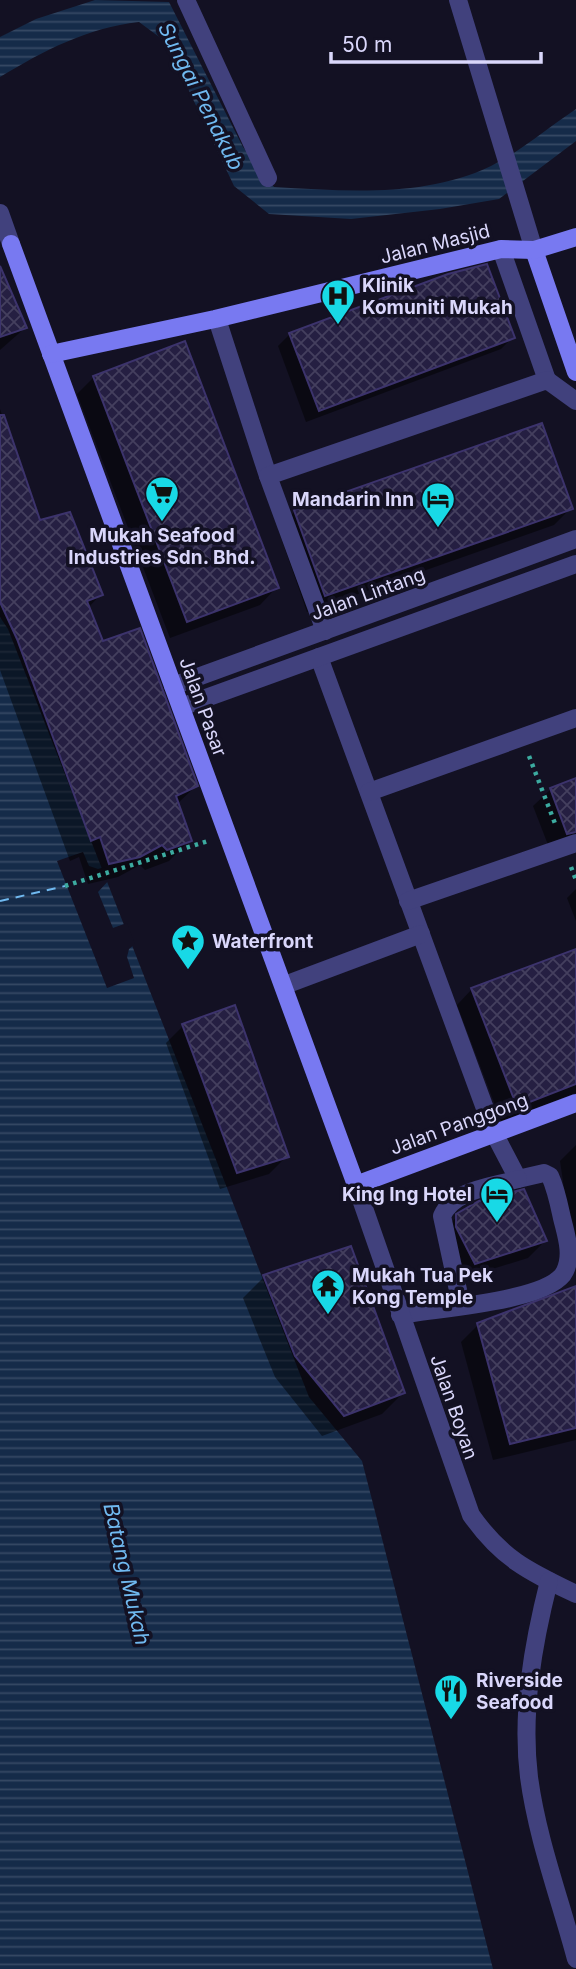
<svg xmlns="http://www.w3.org/2000/svg" width="576" height="1969" viewBox="0 0 576 1969" font-family="Inter,sans-serif">
<style>
.water{fill:url(#water-rules)}
.pier{fill:#131123}
.shadow{fill:#0007}
.lines{fill:none;stroke-linecap:round;stroke-linejoin:round}
.ferry{stroke:#70b9f0;stroke-width:2;stroke-dasharray:9 7;stroke-linecap:butt}
.building{fill:url(#building-cross-hatch);stroke:#3c336c;stroke-width:2}
.path{stroke:#3caba0;stroke-width:4.5;stroke-dasharray:3.5 5;stroke-linecap:butt}
.lane{stroke:#41417d;stroke-width:18}
.street{stroke:#41417d;stroke-width:18}
.secondary{stroke:#7879f1;stroke-width:18}
.labels{text-anchor:middle;dominant-baseline:central;stroke-width:7;stroke-linejoin:round;paint-order:stroke}
.street-label{font-size:19px;fill:#dad7fb;stroke:#131123}
.poi-label{font-size:19px;font-weight:bold;fill:#dad7fb;stroke:#131123;text-anchor:start}
.water-label{font-size:21px;font-style:italic;fill:#70b9f0;stroke:#131123}
</style>
<defs>
<pattern id="water-rules" width="6" height="5" patternUnits="userSpaceOnUse" patternTransform="scale(1.75)"><rect width="6" height="5" fill="#152b49"/><path d="M0 2.5h6" fill="none" stroke="#364964"/></pattern>
<pattern id="building-cross-hatch" width="8" height="8" patternUnits="userSpaceOnUse" patternTransform="scale(1.75)"><rect width="8" height="8" fill="#251f42"/><path d="M0 0l8 8M0 8l8-8" fill="none" stroke="#443f5e"/></pattern>
</defs>
<rect width="100%" height="100%" fill="#131123"/>
<g class="water">
<path d="M95,0L169,2L243,147L274,187C345,191 425,198 491,166C521,151 549,127 576,109V141L499,199L440,209L351,219L269,214L234,186L166,42L139,22C87,28 45,50 0,77V37L36,19Z"/>
<path d="M0,617L8,629L309,1397L362,1461L493,1969H0Z"/>
</g>
<path class="pier" d="M83,852L89,866L98,869L105,867L110,879L98,892L113,928L127,923L135,944L129,949L127,957L134,978L107,988L57,861Z"/>
<g class="shadow">
<path d="M0,299L25,328L0,350Z"/>
<path d="M290,334L513,337L501,349L306,422L278,346Z"/>
<path d="M94,377L277,587L260,605L170,638L77,394Z"/>
<path d="M0,409L39,522L101,594L88,608L102,643L196,786L177,804L190,840L169,861L145,870L140,865L118,877L88,884L79,857L70,861L0,670Z"/>
<path d="M571,508L554,525L307,612L278,529L295,511Z"/>
<path d="M576,780V841L550,850L533,806L551,789Z"/>
<path d="M576,889V921L567,898Z"/>
<path d="M576,951V1093L501,1121L457,1005L472,989Z"/>
<path d="M183,1026L286,1157L269,1174L220,1189L166,1043Z"/>
<path d="M576,1145V1270L560,1161Z"/>
<path d="M458,1216L545,1241L528,1258L457,1280L440,1233Z"/>
<path d="M264,1277L403,1393L382,1414L322,1436L275,1377L243,1298Z"/>
<path d="M576,1312V1440L493,1460L461,1342L478,1325Z"/>
</g>
<g class="lines">
<path class="ferry" d="M0,901L65,886"/>
</g>
<g class="building">
<path d="M487,264L515,338L319,411L289,333L448,274Z"/>
<path d="M0,266L27,328L0,337Z"/>
<path d="M185,341L279,588L187,622L93,376Z"/>
<path d="M0,415H4L40,520L70,512L103,595L87,601L103,641L140,628L198,786L176,796L192,841L167,850L162,845L140,857L109,864L100,837L91,841L17,639L0,602Z"/>
<path d="M542,423L573,509L325,596L294,510Z"/>
<path d="M576,778V832L567,834L550,788Z"/>
<path d="M576,949V1084L517,1107L471,988Z"/>
<path d="M235,1005L289,1157L237,1173L182,1024Z"/>
<path d="M524,1189L547,1241L475,1264L456,1227V1214L479,1201Z"/>
<path d="M351,1246L405,1393L344,1416L295,1356L263,1275Z"/>
<path d="M576,1286V1428L510,1444L477,1323Z"/>
</g>
<g class="lines">
<g class="path">
<path d="M529,756L556,826"/>
<path d="M571,867L576,880"/>
<path d="M65,886L208,841"/>
</g>
<g class="lane">
<path d="M501,249L547,380"/>
<path d="M217,319L268,476"/>
<path d="M325,631L268,476L547,380L576,401"/>
<path d="M319,657L494,1133L518,1179L544,1173L550,1176C556,1189 559,1204 562,1218C566,1235 573,1254 565,1271C551,1302 434,1308 400,1315"/>
<path d="M173,686L576,539"/>
<path d="M181,707L576,564"/>
<path d="M369,792L576,718"/>
<path d="M408,901L576,843"/>
<path d="M285,985L421,934"/>
<path d="M461,1304L442,1216C454,1189 492,1187 518,1179"/>
</g>
<g class="street">
<path d="M186,0L268,178"/>
<path d="M458,0L534,250"/>
<path d="M0,213L11,244"/>
<path d="M356,1185L471,1515C502,1559 528,1571 576,1594"/>
<path d="M549,1581C533,1644 521,1712 529,1777C537,1838 560,1899 576,1959"/>
</g>
<g class="secondary">
<path d="M11,244L356,1185L576,1103"/>
<path d="M534,250L576,372"/>
<path d="M51,354L215,319L501,249L534,250L576,237"/>
</g>
</g>
<defs>
<g id="hospital-pin" transform="scale(1.75)"><path d="M0 17L-7.5 6A9.5 9.5 0 1 1 7.5 6Z" fill="#18d9e6" stroke="#131123"/><path d="M-5-5h3v3.5h4V-5h3V5h-3V1.5h-4V5h-3Z" fill="#111"/></g>
<g id="supermarket-pin" transform="scale(1.75)"><path d="M0 17L-7.5 6A9.5 9.5 0 1 1 7.5 6Z" fill="#18d9e6" stroke="#131123"/><path d="M-6-5.5h2.5l.6 2H6L4.5 2H-2.5L-4.4-4H-6ZM-1.5 3.2a1.3 1.3 0 1 0 .1 0ZM3 3.2a1.3 1.3 0 1 0 .1 0Z" fill="#111"/></g>
<g id="hotel-pin" transform="scale(1.75)"><path d="M0 17L-7.5 6A9.5 9.5 0 1 1 7.5 6Z" fill="#18d9e6" stroke="#131123"/><path d="M-6-4.5h1.5V1H6V5H4.5V3h-9V5H-6ZM-4 0a1.8 1.8 0 1 1 3.6 0ZM.5 0V-2.5h3Q6-2.5 6 0Z" fill="#111"/></g>
<g id="sight-pin" transform="scale(1.75)"><path d="M0 17L-7.5 6A9.5 9.5 0 1 1 7.5 6Z" fill="#18d9e6" stroke="#131123"/><path d="M0-6L1.8-2.2L6-1.7L2.9 1.2L3.7 5.4L0 3.3L-3.7 5.4L-2.9 1.2L-6-1.7L-1.8-2.2Z" fill="#111"/></g>
<g id="temple-pin" transform="scale(1.75)"><path d="M0 17L-7.5 6A9.5 9.5 0 1 1 7.5 6Z" fill="#18d9e6" stroke="#131123"/><path d="M0-6L5-2H3V0L6.5 2.5H4V6H1.5V3h-3V6H-4V2.5H-6.5L-3 0V-2H-5Z" fill="#111"/></g>
<g id="restaurant-pin" transform="scale(1.75)"><path d="M0 17L-7.5 6A9.5 9.5 0 1 1 7.5 6Z" fill="#18d9e6" stroke="#131123"/><path d="M-5-6h1v4h1v-4h1v4h1v-4h1v5L-1.5 .5V6h-2V.5L-5-1ZM5-6V6H3V1.5H1.5Q1.5-4 5-6Z" fill="#111"/></g>
</defs>
<g fill-rule="evenodd">
<use href="#hospital-pin" x="338" y="296"/>
<use href="#supermarket-pin" x="162" y="493"/>
<use href="#hotel-pin" x="438" y="499"/>
<use href="#sight-pin" x="188" y="941"/>
<use href="#hotel-pin" x="497" y="1194"/>
<use href="#temple-pin" x="328" y="1286"/>
<use href="#restaurant-pin" x="451" y="1691"/>
</g>
<g class="labels">
<g class="street-label">
<text transform="translate(435 244) rotate(-14)">Jalan Masjid</text>
<text transform="translate(368 594) rotate(-20)">Jalan Lintang</text>
<text transform="translate(203 707) rotate(70)">Jalan Pasar</text>
<text transform="translate(459 1124) rotate(-20)">Jalan Panggong</text>
<text transform="translate(454 1407) rotate(71)">Jalan Boyan</text>
</g>
<g class="poi-label">
<text x="362" y="285">Klinik<tspan x="362" dy="22">Komuniti Mukah</tspan></text>
<text x="414" y="499" text-anchor="end">Mandarin Inn</text>
<text x="162" y="535" text-anchor="middle">Mukah Seafood<tspan x="162" dy="22">Industries Sdn. Bhd.</tspan></text>
<text x="212" y="941">Waterfront</text>
<text x="472" y="1194" text-anchor="end">King Ing Hotel</text>
<text x="352" y="1275">Mukah Tua Pek<tspan x="352" dy="22">Kong Temple</tspan></text>
<text x="476" y="1680">Riverside<tspan x="476" dy="22">Seafood</tspan></text>
</g>
<g class="water-label">
<text transform="translate(201 96) rotate(63)">Sungai Penakub</text>
<text transform="translate(127 1574) rotate(77)">Batang Mukah</text>
</g>
</g>
<path d="M331 52v10h210v-10" fill="none" stroke="#dad7fb" stroke-width="3.5"/>
<text x="342" y="52" font-size="21" fill="#dad7fb" stroke="#131123" stroke-width="5" paint-order="stroke">50 m</text>
</svg>
